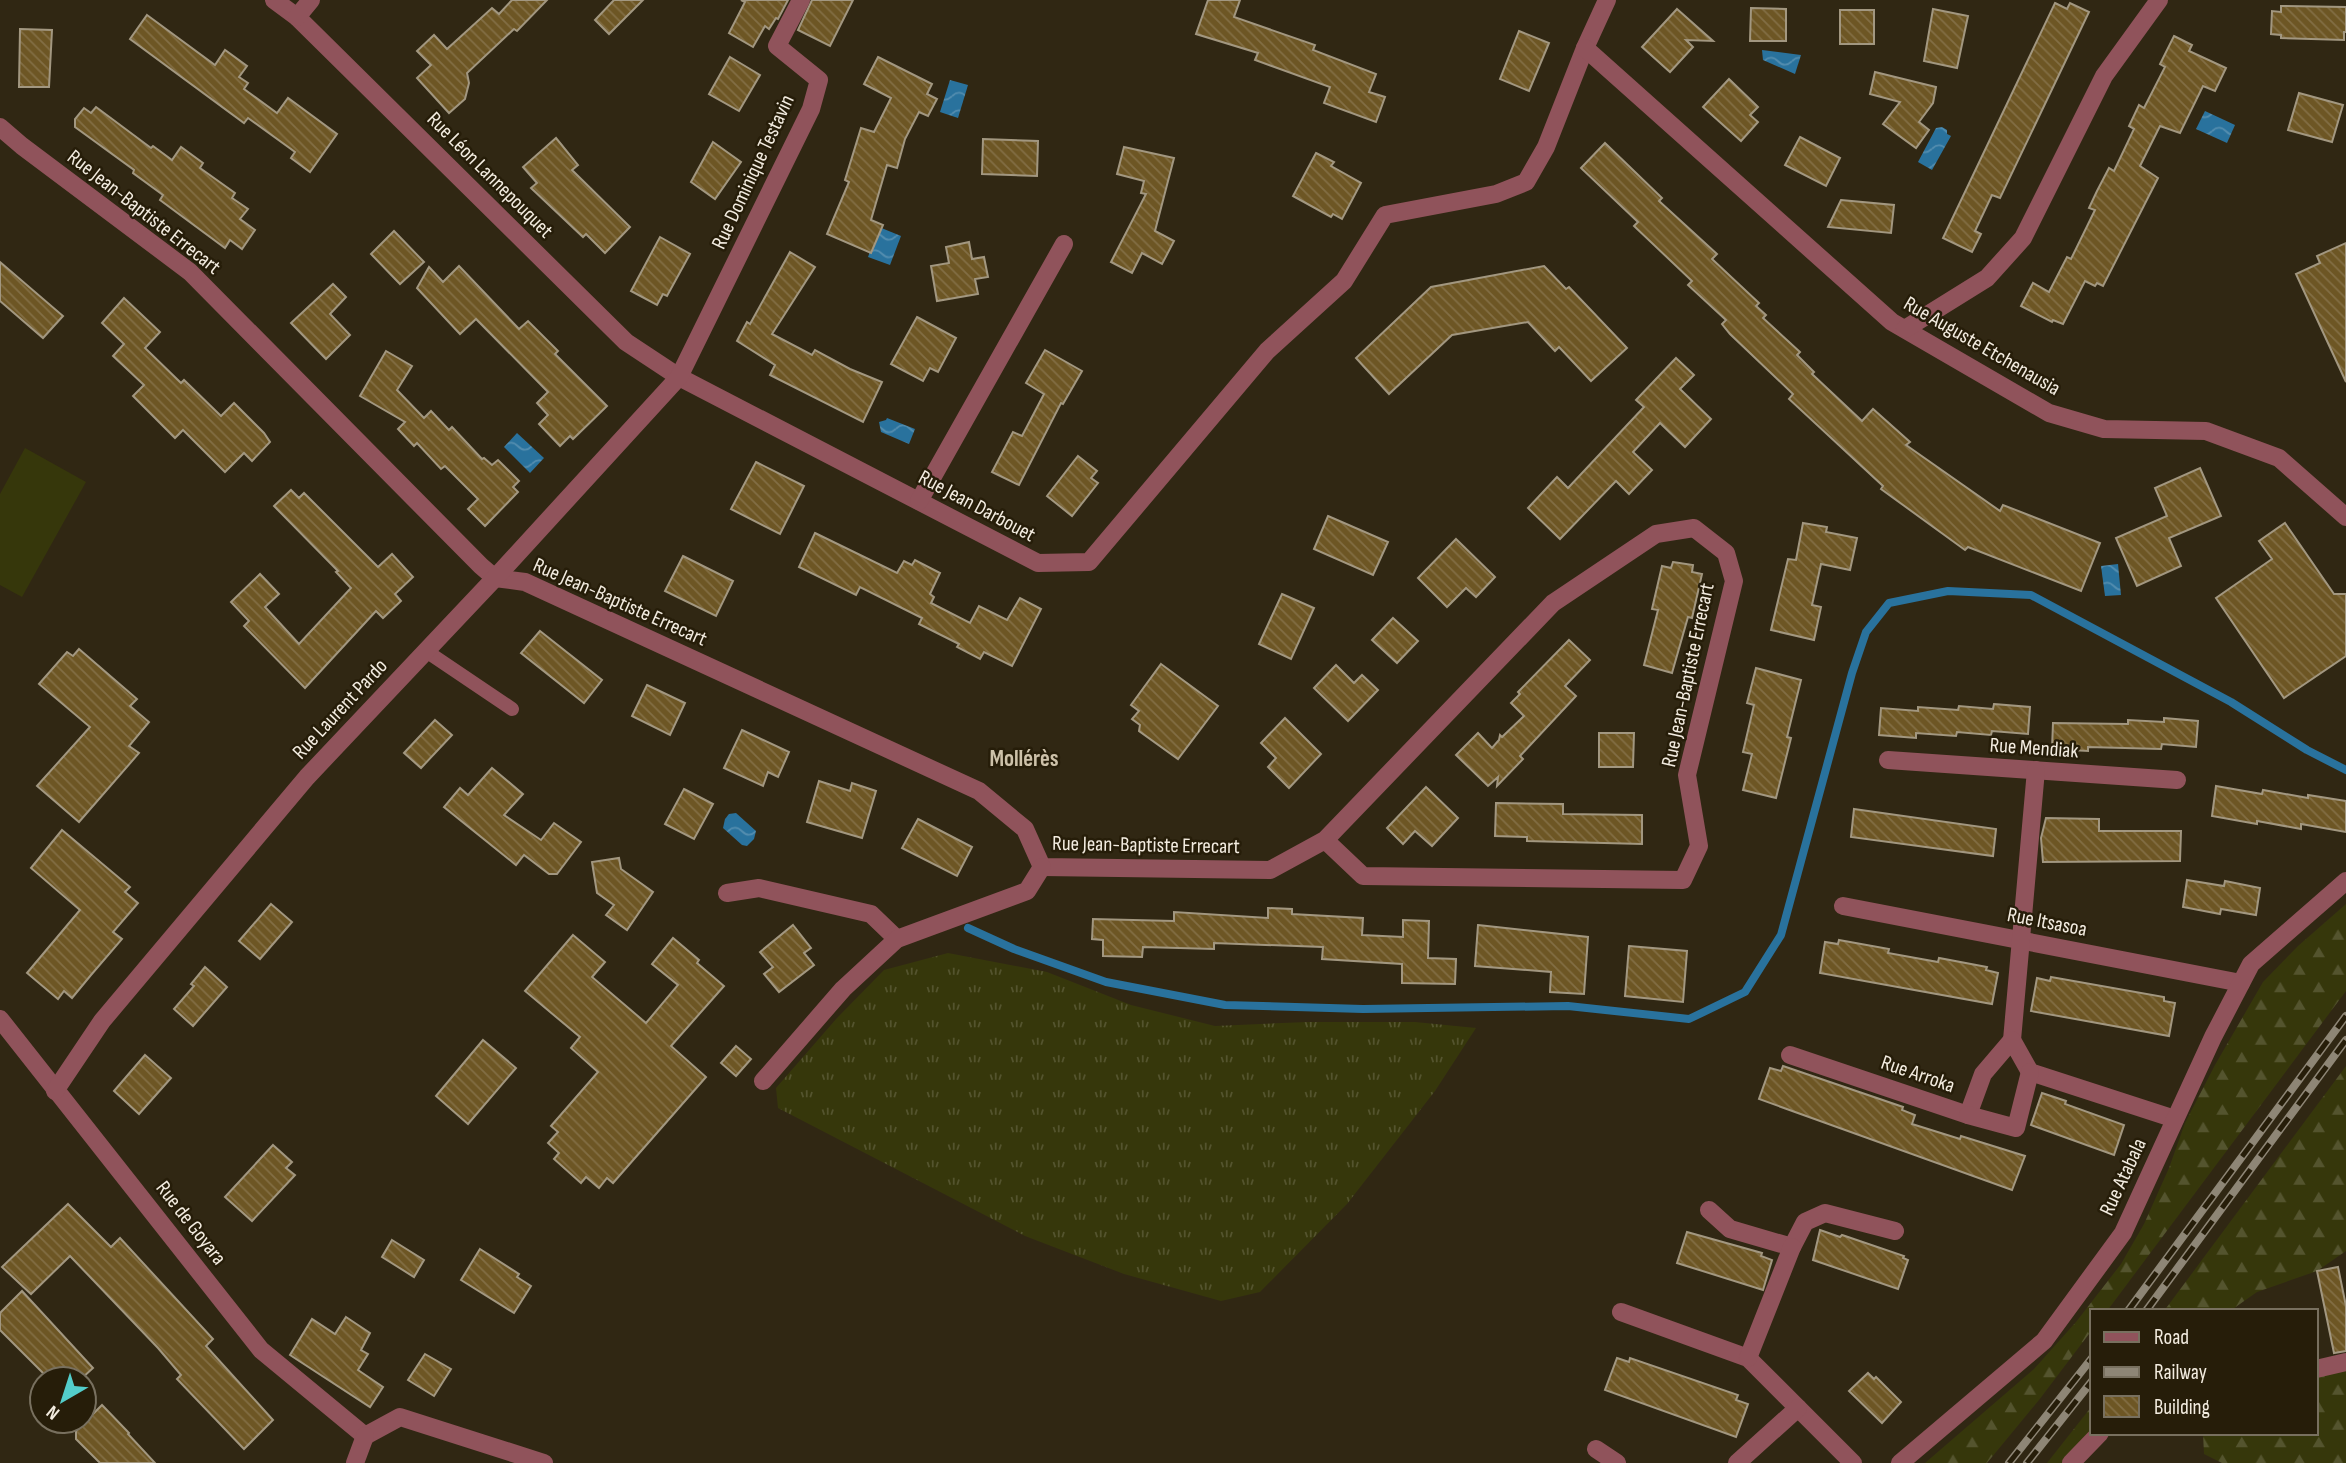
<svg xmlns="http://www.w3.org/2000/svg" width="2346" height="1463" viewBox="0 0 2346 1463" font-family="'Sofia Sans Condensed',sans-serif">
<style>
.grass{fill:url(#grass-tufts)}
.forest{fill:url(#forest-firs)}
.garden{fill:#36370b}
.water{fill:url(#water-waves)}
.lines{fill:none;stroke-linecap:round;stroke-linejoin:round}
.stream{stroke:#29729d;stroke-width:8}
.building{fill:url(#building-back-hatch);stroke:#a29780;stroke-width:2}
.lane{stroke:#90535b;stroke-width:14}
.street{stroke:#90535b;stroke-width:18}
.rail-casing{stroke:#8e8676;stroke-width:8}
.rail{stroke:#261d09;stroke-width:5;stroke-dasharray:16;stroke-linecap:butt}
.labels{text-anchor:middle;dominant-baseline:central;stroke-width:5;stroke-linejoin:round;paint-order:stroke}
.street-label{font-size:21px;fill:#f3ece0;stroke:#261d09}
.neighbourhood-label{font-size:23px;font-weight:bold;fill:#cdc1a9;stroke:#261d09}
</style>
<defs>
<pattern id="grass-tufts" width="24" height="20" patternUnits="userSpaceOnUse" patternTransform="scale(1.75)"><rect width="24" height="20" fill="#36370b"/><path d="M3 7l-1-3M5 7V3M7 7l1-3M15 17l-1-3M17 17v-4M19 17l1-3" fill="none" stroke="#54542e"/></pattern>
<pattern id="forest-firs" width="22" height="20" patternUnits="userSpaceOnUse" patternTransform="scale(1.75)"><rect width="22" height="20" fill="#36370b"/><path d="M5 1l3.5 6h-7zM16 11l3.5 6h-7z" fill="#54542e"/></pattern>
<pattern id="water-waves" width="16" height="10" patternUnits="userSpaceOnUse" patternTransform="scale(1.75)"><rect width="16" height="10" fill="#29729d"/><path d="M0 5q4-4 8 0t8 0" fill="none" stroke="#538daf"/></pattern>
<pattern id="building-back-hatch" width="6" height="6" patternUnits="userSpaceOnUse" patternTransform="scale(1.75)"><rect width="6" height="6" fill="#6d5624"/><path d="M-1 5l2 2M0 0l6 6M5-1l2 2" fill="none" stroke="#826e44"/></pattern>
</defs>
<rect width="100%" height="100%" fill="#302713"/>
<path class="grass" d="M948,953L1047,972L1131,1005L1215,1026L1307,1022H1415L1476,1028L1435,1091L1347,1204L1260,1292L1221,1301L1124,1274L1025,1236L778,1108L776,1088L837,1018L884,970Z"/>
<g class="forest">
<path d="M2346,904V991L2107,1311H2092V1330L2039,1400L1987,1463H1925L2034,1369L2076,1322L2121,1264L2144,1224L2169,1168L2185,1123L2215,1065L2263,982L2298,946Z"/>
<path d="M2346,1066V1251L2317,1271L2257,1292L2230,1311H2164Z"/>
<path d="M2346,1362V1463H2222L2204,1454L2203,1433H2316V1369Z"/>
<path d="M2092,1406V1433L2071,1463H2047Z"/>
</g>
<path class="garden" d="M25,448L86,482L22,597L0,585V494Z"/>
<g class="water">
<path d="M1762,50L1801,55L1795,74L1763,60Z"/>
<path d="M950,80L968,85L958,118L940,112Z"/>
<path d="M2205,111L2235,125L2227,143L2196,129Z"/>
<path d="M1942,127L1947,130V134L1951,136L1932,170L1918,162L1936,128Z"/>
<path d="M879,227L901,236L890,265L868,257Z"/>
<path d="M887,418L915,429L909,444L881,432L879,422L886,420Z"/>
<path d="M517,433L544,458L530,473L504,447Z"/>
<path d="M2118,564L2121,595L2105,596L2101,566Z"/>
<path d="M736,813L756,831L754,839L747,846L742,845L723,828L725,819L729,814Z"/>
</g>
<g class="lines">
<path class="stream" d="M968,928L1014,949L1106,982L1225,1005L1363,1009L1568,1006L1689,1019L1745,992L1781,935L1852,673L1866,632L1889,603L1948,591L2031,595L2231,702L2307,750L2346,770"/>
</g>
<g class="building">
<path d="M512,0H547L517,31L514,29L467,73L469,83L465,99L449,113L417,78L431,65L417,51L434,35L447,49L492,8L499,14Z"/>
<path d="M614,0H643L609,34L595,20Z"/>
<path d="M741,0H788L778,19L776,18L769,29L765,26L753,47L729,33L745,2Z"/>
<path d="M812,0H853L830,46L798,30Z"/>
<path d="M1208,0H1240L1234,17L1315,45L1313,50L1376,74L1369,92L1385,97L1376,122L1324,103L1330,87L1255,60L1258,53L1196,34Z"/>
<path d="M2055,3L2067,9L2070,3L2089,12L2000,198L1992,195L1975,231L1981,234L1972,252L1943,238Z"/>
<path d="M2281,6L2346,7V32H2344V40L2281,38V35L2271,34L2272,11L2281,12Z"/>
<path d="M1751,8L1786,9V41H1750Z"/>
<path d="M1677,9L1713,41L1686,40L1693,47L1670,72L1642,47Z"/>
<path d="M1933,9L1968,16L1957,68L1924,61Z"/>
<rect x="1840" y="10" width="34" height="34"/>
<path d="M147,15L215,65L225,50L247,66L239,77L248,83L244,89L277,113L288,98L337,134L310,172L291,158L295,152L248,118L244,123L130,39Z"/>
<path d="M20,29L52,30L49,87H19Z"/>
<path d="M1519,31L1549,43L1529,91L1500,79Z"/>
<path d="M2174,36L2192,45L2189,51L2226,68L2215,91L2203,86L2180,133L2160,126L2140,166L2158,178L2103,286L2097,283L2095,286L2085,281L2063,324L2053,320L2052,322L2021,306L2033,283L2049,292L2067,257L2071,259L2095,210L2089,208L2097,191L2109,168L2114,171L2134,129L2129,126L2139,105L2144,108L2165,67L2160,64Z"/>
<path d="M730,57L760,75L739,111L709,94Z"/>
<path d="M878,57L932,84L927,94L937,99L928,116L919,112L905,139L897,168L887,165L871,220L883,225L871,253L827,234L849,182L845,180L861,128L874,132L891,98L864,84Z"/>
<path d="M1875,72L1936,87L1933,103L1919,122L1929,130L1916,148L1883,124L1900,102L1870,94Z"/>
<path d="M1729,79L1758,107L1750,115L1758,122L1741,141L1703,107Z"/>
<path d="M2299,93L2343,105L2332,142L2288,130Z"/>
<path d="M96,107L151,148L153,146L172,160L181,147L203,163L200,168L235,193L232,198L248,209L240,219L255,230L242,249L230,240L225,248L160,200L163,195L133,173L134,170L75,127V119L84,108L91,113Z"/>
<path d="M1800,137L1840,158L1826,186L1785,165Z"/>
<path d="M556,138L578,165L572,170L630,227L605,253L586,234L583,237L531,188L537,183L523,167Z"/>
<path d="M983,139L1038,141L1037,176L982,174Z"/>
<path d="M713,142L741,162L715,199L691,182Z"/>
<path d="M1605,143L1662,198L1659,201L1717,254L1712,259L1759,303L1756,306L1766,315L1763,318L1800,352L1797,355L1814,372L1812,374L1862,421L1873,409L1910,442L1906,445L2000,511L2003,505L2100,543L2081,591L1968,547L1965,550L1881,489L1883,486L1789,399L1793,394L1730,334L1722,324L1726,320L1688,285L1692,281L1634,226L1638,222L1581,168Z"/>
<path d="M1124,147L1174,158L1155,231L1174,241L1162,264L1142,253L1132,273L1111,262L1146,194L1141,193L1144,181L1117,174Z"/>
<path d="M1316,153L1334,162L1331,166L1361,183L1342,219L1333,214L1331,217L1293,196Z"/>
<path d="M1841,200L1894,205L1891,233L1828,227Z"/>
<path d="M394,231L424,262L400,284L371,254Z"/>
<path d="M660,237L690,254L667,296L663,294L657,305L631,291Z"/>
<path d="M969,242L972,259L984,257L988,277L975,279L978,294L937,301L931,266L949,263L946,247Z"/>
<path d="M2346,243V382L2296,274L2320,263L2317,256Z"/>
<path d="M790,252L815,267L772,334L812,355L815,350L850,369L882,382L863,422L770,375L775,365L737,341L747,322L750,324Z"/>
<path d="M0,262L63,316L43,338L0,301Z"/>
<path d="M459,266L519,329L528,321L558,351L555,354L607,406L573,439L570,436L560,446L539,424L548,415L537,403L548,392L476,319L460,334L417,288L429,267L443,282Z"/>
<path d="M1544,266L1566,289L1569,287L1627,348L1591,381L1559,347L1555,351L1528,322L1452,335L1389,394L1356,358L1431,287Z"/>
<path d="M333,284L346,297L330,314L350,335L326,359L291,323Z"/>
<path d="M124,298L160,332L145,348L181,383L184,380L221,416L234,403L264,433L270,442L252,461L244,453L225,472L183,430L175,438L133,396L144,385L113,356L124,344L102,323Z"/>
<path d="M917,317L956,338L938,372L930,368L923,381L891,364Z"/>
<path d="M1045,350L1082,371L1063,404L1061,403L1019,485L992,472L1013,432L1022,436L1044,394L1026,383Z"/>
<path d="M386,351L412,366L397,390L424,418L431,411L449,430L452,427L482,459L484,458L492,465L498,460L519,481L513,487L518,492L485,526L468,509L478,499L445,466L441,469L417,443L414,446L398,429L405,422L360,396Z"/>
<path d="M1676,358L1694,375L1680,389L1711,419L1685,447L1660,423L1633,452L1652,470L1629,494L1616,481L1560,539L1528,508L1557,477L1568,488L1644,407L1636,400Z"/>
<path d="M1078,456L1097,471L1091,478L1098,483L1072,516L1047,496Z"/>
<path d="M756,462L804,486L780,534L731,509Z"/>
<path d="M2200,468L2221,516L2169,538L2181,566L2137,586L2116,538L2167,516L2155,488Z"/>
<path d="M291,490L299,498L304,493L378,567L392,554L413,577L395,594L401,601L383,618L376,611L305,688L244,626L249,621L231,602L260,574L279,594L265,607L299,644L351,588L336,572L338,571L274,506Z"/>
<path d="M1328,516L1388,542L1373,575L1314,549Z"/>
<path d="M1803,523L1827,527L1826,532L1857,538L1850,570L1821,564L1812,605L1821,607L1814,640L1771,630L1788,559L1796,560Z"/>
<path d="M2285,523L2334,594H2346V656L2284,698L2216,598L2272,559L2259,541Z"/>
<path d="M815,533L897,573L904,561L912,565L915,560L940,573L930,594L934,597L931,603L970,623L979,606L1007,620L1020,598L1041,609L1012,666L984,652L980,659L957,647L959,644L919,624L922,618L860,587L856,595L799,567Z"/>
<path d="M1456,539L1495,577L1476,597L1466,588L1447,607L1418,578Z"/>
<path d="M683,556L733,581L716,616L665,591Z"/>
<path d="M1673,562L1693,565L1692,572L1702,574L1692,618L1688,617L1672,673L1644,665L1658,610L1652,609L1662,566L1671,568Z"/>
<path d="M1282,594L1314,608L1291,659L1259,644Z"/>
<path d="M1393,618L1418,641L1397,663L1372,640Z"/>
<path d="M540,631L602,680L584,703L521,653Z"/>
<path d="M1569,640L1590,660L1565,686L1576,696L1520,756L1523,759L1497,786L1498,777L1488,786L1456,755L1478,733L1492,748L1499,740L1500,735L1502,737L1524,716L1511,703L1520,694L1518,692Z"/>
<path d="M79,649L137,699L130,706L149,722L129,746L139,753L79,822L37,786L90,727L39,684L67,652L73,656Z"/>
<path d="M1161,664L1218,706L1178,759L1139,731L1140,725L1132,719L1139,711L1131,705Z"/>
<path d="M1336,665L1354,683L1362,675L1378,690L1348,721L1314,688Z"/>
<path d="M1756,668L1801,680L1787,737L1791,738L1776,798L1743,790L1752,754L1743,752L1754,705L1747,703Z"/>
<path d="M647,685L685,703L670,735L632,716Z"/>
<path d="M1994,704L2030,707L2028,734L1992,731L1991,735L1957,732L1956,736L1916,733V738L1879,735L1881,708L1918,711V707L1958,710L1959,706L1993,709Z"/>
<path d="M1285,718L1321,754L1289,788L1268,767L1276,758L1261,743Z"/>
<path d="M2164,718L2198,721L2196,747L2162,744L2161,749L2088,747V751L2052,749L2053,723L2128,724V720L2164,722Z"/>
<path d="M435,720L452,735L421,768L404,753Z"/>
<path d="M742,730L789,752L778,777L768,772L763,786L724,768Z"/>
<path d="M1599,733H1634L1633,767H1599Z"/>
<path d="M492,768L523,794L504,815L541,840L554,823L581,842L557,874H549L524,855L516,865L444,807L460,788L468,795Z"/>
<path d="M819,781L850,791L852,783L876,791L862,838L807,822Z"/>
<path d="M2216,786L2262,794L2263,790L2308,798V795L2346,801V832L2301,824V829L2257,821V824L2212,816Z"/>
<path d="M1426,787L1458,818L1432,846L1415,831L1403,844L1387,828Z"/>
<path d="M684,789L713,804L694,839L665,824Z"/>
<path d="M1496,803L1563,804V814L1642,815V844L1527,841V837L1495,836Z"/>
<path d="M1854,809L1996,829L1993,856L1851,837Z"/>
<path d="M2046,818L2099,819V831H2181L2180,861L2043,862L2041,838Z"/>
<path d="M918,819L972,847L957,876L902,848Z"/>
<path d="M62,830L130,887L125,892L138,903L113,932L122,939L91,975L72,998L64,991L58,999L27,973L80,910L31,868Z"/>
<path d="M619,858L621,869L653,892L627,930L606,915L614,905L597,893L592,862Z"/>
<path d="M2187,880L2224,886L2225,881L2260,888L2256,915L2221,909L2220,914L2183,907Z"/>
<path d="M271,904L292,922L260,959L239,941Z"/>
<path d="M1268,908L1292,909V914L1363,918L1362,935L1403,937V920L1429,921L1428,958L1456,959L1455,984L1402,983V964L1322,959L1323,947L1214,943V949L1143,947L1142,957L1103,956V940L1092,939L1093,919L1174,921V912L1268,918Z"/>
<path d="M793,925L811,948L804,953L814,965L779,992L764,974L773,967L760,952Z"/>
<path d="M1478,925L1588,937L1584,994L1550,992L1551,972L1475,966Z"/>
<path d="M573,935L605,962L592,977L646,1023L678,985L652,964L673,938L699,960L697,963L724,986L671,1046L706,1077L613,1183L607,1178L599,1188L586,1177L581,1183L554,1159L559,1153L548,1143L558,1132L551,1126L598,1072L571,1048L580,1037L525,991Z"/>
<path d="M1839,940L1889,949L1888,953L1938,962L1939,958L1987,967L1986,970L1998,973L1992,1004L1820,973L1825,942L1838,944Z"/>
<path d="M1629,946L1687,951L1683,1002L1625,996Z"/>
<path d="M205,967L227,987L193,1026L174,1009L194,986L191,984Z"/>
<path d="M2051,977L2164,997V1001L2175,1003L2169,1036L2031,1011L2037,978L2050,981Z"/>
<path d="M483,1040L516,1068L468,1124L436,1096Z"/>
<path d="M736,1046L751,1059L736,1076L721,1063Z"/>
<path d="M145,1055L171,1078L139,1114L114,1091Z"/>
<path d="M1783,1066L1903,1107L1902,1110L1915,1115L1912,1124L1960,1139L1961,1136L2025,1156L2012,1190L1759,1099L1770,1068L1781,1071Z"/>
<path d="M2042,1093L2066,1101L2065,1104L2124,1125L2114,1155L2031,1125Z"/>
<path d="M273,1145L292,1162L286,1168L295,1175L252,1221L225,1197Z"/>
<path d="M68,1204L111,1247L120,1238L213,1339L206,1346L273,1420L244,1449L177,1379L181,1375L158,1348L70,1256L31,1294L2,1267Z"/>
<path d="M1820,1230L1840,1237L1842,1235L1904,1256L1903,1258L1908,1260L1898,1289L1813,1260Z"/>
<path d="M1687,1232L1762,1253L1761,1256L1772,1260L1763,1290L1677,1263Z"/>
<path d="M392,1240L424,1260L414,1277L382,1257Z"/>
<path d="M480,1249L519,1274L517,1277L531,1286L514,1313L461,1280Z"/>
<path d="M2338,1267L2346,1306V1351L2334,1353L2317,1271Z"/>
<path d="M22,1291L93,1368L81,1379H49L0,1330V1313Z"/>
<path d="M346,1317L370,1333L361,1350L368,1354L358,1370L383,1387L370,1407L290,1355L312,1319L335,1334Z"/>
<path d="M425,1354L451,1369L434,1396L408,1380Z"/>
<path d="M1617,1358L1629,1362L1630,1358L1738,1395L1736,1400L1748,1404L1736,1437L1605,1390Z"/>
<path d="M1868,1373L1874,1379L1876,1377L1901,1402L1882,1423L1849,1391Z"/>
<path d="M102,1405L129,1433L128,1434L155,1463H100L76,1439V1431Z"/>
</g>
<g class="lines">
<path class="lane" d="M426,651L512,709"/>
<g class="street">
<path d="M274,0L297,17L626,342L679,377L1038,563L1089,562L1267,351L1344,281L1385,215L1496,194L1526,182L1546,147L1585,48L1607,0"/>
<path d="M297,17L311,0"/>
<path d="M1585,48L1892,322L2049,413L2104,429L2206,431L2279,458L2346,517"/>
<path d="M0,127L22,146L190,272L481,566L495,578L525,582L979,791L1025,829L1042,867L1270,870L1325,840L1553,603L1656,534L1694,528L1726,553L1734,581L1687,775L1699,846L1683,880L1363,876L1325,840"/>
<path d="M1905,329L1987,278L2023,238L2104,76L2159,0"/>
<path d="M919,501L1064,244"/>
<path d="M1888,760L2177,780"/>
<path d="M727,893L759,888L871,914L897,939"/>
<path d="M1843,906L2241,983"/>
<path d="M0,1019L261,1350L365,1436"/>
<path d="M2012,1040L2036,770"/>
<path d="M1790,1055L1968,1115L1983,1074L2012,1040L2030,1072L2175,1119"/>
<path d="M763,1081L843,989L897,939L1027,891L1042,867"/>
<path d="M55,1091L102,1021L307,777L495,578L679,377L811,109L819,80L777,46L801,0"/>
<path d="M1968,1115L2016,1128L2030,1072"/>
<path d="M1709,1210L1730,1229L1792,1247L1805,1222L1825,1213L1895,1231"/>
<path d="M1621,1312L1748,1358L1853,1463"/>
<path d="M1748,1358L1792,1247"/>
<path d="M2316,1369L2346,1362"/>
<path d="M365,1436L400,1417L544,1463"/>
<path d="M1596,1449L1617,1463"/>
<path d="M355,1463L365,1436"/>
<path d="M1737,1463L1798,1408"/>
<path d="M1900,1463L2044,1341L2123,1233L2213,1037L2251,964L2346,881"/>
<path d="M2071,1463L2100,1433"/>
</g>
<g class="rail-casing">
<g id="rail">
<path d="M2128,1311L2346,1016"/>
<path d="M2146,1311L2346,1040"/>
<path d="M2009,1463L2092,1358"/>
<path d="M2027,1463L2092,1381"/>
</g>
</g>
<use href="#rail" class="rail"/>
</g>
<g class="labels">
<g class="street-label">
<text transform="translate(753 172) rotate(-65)">Rue Dominique Testavin</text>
<text transform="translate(490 175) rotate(45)">Rue Léon Lannepouquet</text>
<text transform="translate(144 212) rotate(38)">Rue Jean-Baptiste Errecart</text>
<text transform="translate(1982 346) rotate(30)">Rue Auguste Etchenausia</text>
<text transform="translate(977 506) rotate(28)">Rue Jean Darbouet</text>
<text transform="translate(620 602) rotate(24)">Rue Jean-Baptiste Errecart</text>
<text transform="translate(1688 675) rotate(-78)">Rue Jean-Baptiste Errecart</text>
<text transform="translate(340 709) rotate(-47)">Rue Laurent Pardo</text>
<text transform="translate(2034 748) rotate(4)">Rue Mendiak</text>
<text transform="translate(1146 845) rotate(1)">Rue Jean-Baptiste Errecart</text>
<text transform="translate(2047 922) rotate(11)">Rue Itsasoa</text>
<text transform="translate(1918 1074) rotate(19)">Rue Arroka</text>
<text transform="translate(2123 1177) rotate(-65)">Rue Atabala</text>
<text transform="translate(191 1223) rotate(52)">Rue de Goyara</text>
</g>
<g class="neighbourhood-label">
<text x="1024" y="759">Mollérès</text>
</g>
</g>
<rect x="2090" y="1309" width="228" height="126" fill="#261d09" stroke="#78705f" stroke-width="2"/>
<rect x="2104" y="1332" width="35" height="10" fill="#90535b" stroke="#78705f" stroke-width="2"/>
<text x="2154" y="1344" font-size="21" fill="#f3ece0">Road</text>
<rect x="2104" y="1367" width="35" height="10" fill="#8e8676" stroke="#78705f" stroke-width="2"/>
<text x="2154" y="1379" font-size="21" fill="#f3ece0">Railway</text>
<rect x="2104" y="1396" width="35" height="21" fill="url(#building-back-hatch)" stroke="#78705f" stroke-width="2"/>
<text x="2154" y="1414" font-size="21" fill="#f3ece0">Building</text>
<g transform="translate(63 1400) rotate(219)"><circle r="33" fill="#261d09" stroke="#78705f" stroke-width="2"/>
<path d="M0-5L12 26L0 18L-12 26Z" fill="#53cdca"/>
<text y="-10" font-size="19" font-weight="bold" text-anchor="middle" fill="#f3ece0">N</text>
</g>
</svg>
